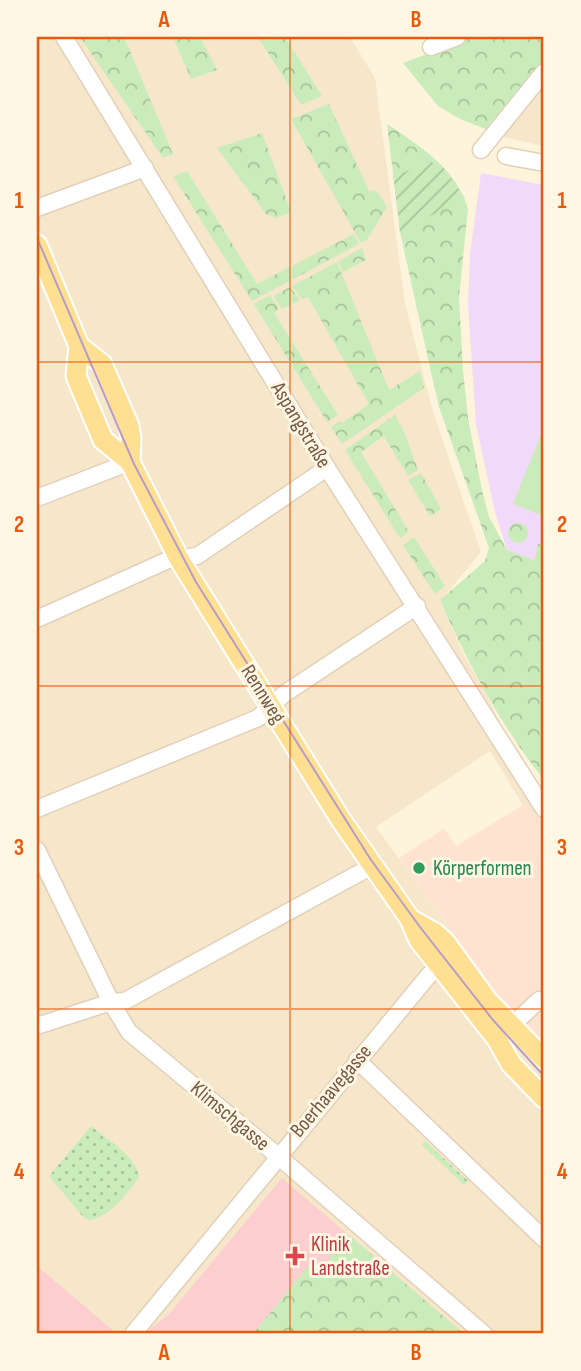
<svg xmlns="http://www.w3.org/2000/svg" width="581" height="1371" viewBox="0 0 581 1371" font-family="'Sofia Sans Condensed',sans-serif">
<style>
.residential{fill:#f6e6ca}
.commercial{fill:#ffe2cf}
.education{fill:#f1d9fa}
.medical{fill:#fdced0}
.grass{fill:url(#grass-dots)}
.park{fill:url(#park-crowns)}
.garden{fill:url(#garden-furrows)}
.pitch{fill:#caecba}
.lines{fill:none;stroke-linecap:round;stroke-linejoin:round}
.minor-casing{stroke:#e2d0b8;stroke-width:19}
.major-casing{stroke:#fff;stroke-width:23}
.minor{stroke:#fff;stroke-width:16}
.major{stroke:#ffe092;stroke-width:19}
.tram{stroke:#b69cc7;stroke-width:2}
.grid{fill:none;stroke:#e8590c;stroke-width:2;stroke-opacity:0.55}
.leisure-dot{fill:#2e9e5b;stroke:#fff7e4;stroke-width:2.5}
.health-dot{fill:#e0444e;stroke:#fff7e4;stroke-width:2.5}
.labels{text-anchor:middle;dominant-baseline:central;stroke-width:6;stroke-linejoin:round;paint-order:stroke}
.street-label{font-size:21px;fill:#755944;stroke:#fff7e4}
.leisure-label{font-size:21px;fill:#27864d;stroke:#fff7e4;text-anchor:start}
.health-label{font-size:21px;fill:#be3a42;stroke:#fff7e4;text-anchor:start}
.neatline{fill:none;stroke:#e8590c;stroke-width:2.5}
.grid-label{font-size:23px;text-anchor:middle;font-weight:bold;fill:#e8590c}
</style>
<defs>
<pattern id="grass-dots" width="8" height="8" patternUnits="userSpaceOnUse" patternTransform="scale(1.75)"><rect width="8" height="8" fill="#caecba"/><path d="M2 2h.1M6 6h.1" fill="none" stroke="#a9c299" stroke-width="1.8" stroke-linecap="round"/></pattern>
<pattern id="park-crowns" width="20" height="18" patternUnits="userSpaceOnUse" patternTransform="scale(1.75)"><rect width="20" height="18" fill="#caecba"/><path d="M2 6a3 3 0 1 1 6 0M12 15a3 3 0 1 1 6 0" fill="none" stroke="#a9c299"/></pattern>
<pattern id="garden-furrows" width="10" height="10" patternUnits="userSpaceOnUse" patternTransform="scale(1.75)"><rect width="10" height="10" fill="#caecba"/><path d="M-1 1l2-2M0 10L10 0M9 11l2-2" fill="none" stroke="#a9c299"/></pattern>
</defs>
<rect width="100%" height="100%" fill="#fef4dc"/>
<g class="residential">
<path d="M37,37H350L375,78L405,304L433,412L481,552L440,601L464,655L489,699L544,822L523,805L490,751L376,827L500,998L521,1047L544,1072V1334H37Z"/>
<path d="M544,64V146L503,137L487,128Z"/>
</g>
<path class="commercial" d="M523,805L544,822V1072L521,1047L500,998L399,858L444,829L456,846Z"/>
<path class="education" d="M481,173L544,185V543L538,545L534,560L507,550L495,512L476,424L468,304L470,254Z"/>
<g class="medical">
<path d="M282,1178L464,1334H144L169,1314Z"/>
<path d="M37,1266L117,1334H37Z"/>
</g>
<g class="grass">
<path d="M91,1126C106,1139 136,1155 139,1177C127,1194 111,1216 90,1220L84,1218L49,1176Z"/>
<path d="M425,1141L468,1181L464,1185L422,1145Z"/>
</g>
<g class="park">
<path d="M80,37H127L125,39L173,154L163,158Z"/>
<path d="M173,37H200L217,70L191,79Z"/>
<path d="M258,37H285L322,96L301,105Z"/>
<path d="M473,37H544V63L488,130L460,119L438,106L403,63Z"/>
<path d="M329,104L369,191L376,190L387,207L367,240L361,243L291,119Z"/>
<path d="M387,124C419,145 458,170 468,209L459,297L463,370L468,418L482,490L489,517L507,550L534,560L538,544L544,543V780C501,726 468,664 440,600L485,561L489,548L439,407L433,381L400,232Z"/>
<path d="M262,133L291,212L277,218L266,214L217,148Z"/>
<path d="M187,171L257,284L354,234L359,244L252,301L173,176Z"/>
<path d="M362,248L366,260L343,272L338,261Z"/>
<path d="M337,262L389,390L420,371L424,388L342,444L331,427L340,421L342,423L369,404L308,297L302,299L292,286Z"/>
<path d="M290,287L300,300L282,309L273,296Z"/>
<path d="M270,295L279,309L274,313L338,415L327,422L254,304Z"/>
<path d="M395,415L405,434L418,470L408,476L384,436L361,452L409,532L400,538L345,450Z"/>
<path d="M421,473L441,509L430,516L408,480Z"/>
<circle cx="518" cy="533" r="10"/>
<path d="M414,537L445,586L435,594L403,545Z"/>
<path d="M349,1235L464,1334H253L309,1265L318,1272Z"/>
</g>
<path class="garden" d="M431,162L443,167L465,198L400,232L393,174L405,172L420,163Z"/>
<path class="pitch" d="M544,427V516L513,504Z"/>
<g class="lines">
<g class="minor-casing">
<g id="minor">
<path d="M64,37L327,468L544,809"/>
<path d="M431,47L457,37"/>
<path d="M481,150L544,72"/>
<path d="M506,156L544,163"/>
<path d="M37,208L145,168"/>
<path d="M37,498L130,462"/>
<path d="M37,619L168,560L197,556L327,468"/>
<path d="M37,809L258,718L284,694L417,606"/>
<path d="M37,850L111,1002L129,1032L278,1156L484,1334"/>
<path d="M37,1026L111,1002L125,1001L372,866"/>
<path d="M504,1033L539,1000"/>
<path d="M357,1060L544,1239"/>
<path d="M133,1334L429,975L439,966L451,963"/>
</g>
</g>
<g class="major-casing">
<g id="major">
<path d="M37,245L79,346L102,364L112,387L129,426L131,438L130,462"/>
<path d="M79,346L76,376L103,440L130,462L179,559L341,820L410,919L419,940L497,1039L511,1064L544,1098"/>
<path d="M410,919L435,933L445,942L487,1000L544,1059"/>
</g>
</g>
<use href="#minor" class="minor"/>
<use href="#major" class="major"/>
<path class="tram" d="M37,238L134,464L196,582L371,860L420,927L493,1020L544,1076"/>
</g>
<path class="grid" d="M290,37V1334M37,362H544M37,686H544M37,1009H544"/>
<circle class="leisure-dot" cx="419" cy="868" r="7"/>
<path class="health-dot" d="M291.5 1245.5h7v7h7v7h-7v7h-7v-7h-7v-7h7z"/>
<g class="labels">
<g class="street-label">
<text transform="translate(301 425) rotate(59)">Aspangstraße</text>
<text transform="translate(263 694) rotate(58)">Rennweg</text>
<text transform="translate(331 1091) rotate(-50)">Boerhaavegasse</text>
<text transform="translate(230 1116) rotate(40)">Klimschgasse</text>
</g>
<g class="leisure-label">
<text x="433" y="868">Körperformen</text>
</g>
<g class="health-label">
<text x="311" y="1244">Klinik<tspan x="311" dy="24">Landstraße</tspan></text>
</g>
</g>
<rect width="581" height="1371" fill="none" stroke="#fff7e4" stroke-width="77"/>
<rect x="38" y="38" width="504" height="1294" class="neatline"/>
<g class="grid-label">
<text x="164" y="27">A</text>
<text x="416" y="27">B</text>
<text x="19" y="208">1</text>
<text x="562" y="208">1</text>
<text x="19" y="532">2</text>
<text x="562" y="532">2</text>
<text x="19" y="855">3</text>
<text x="562" y="855">3</text>
<text x="19" y="1179">4</text>
<text x="562" y="1179">4</text>
<text x="164" y="1360">A</text>
<text x="416" y="1360">B</text>
</g>
</svg>
